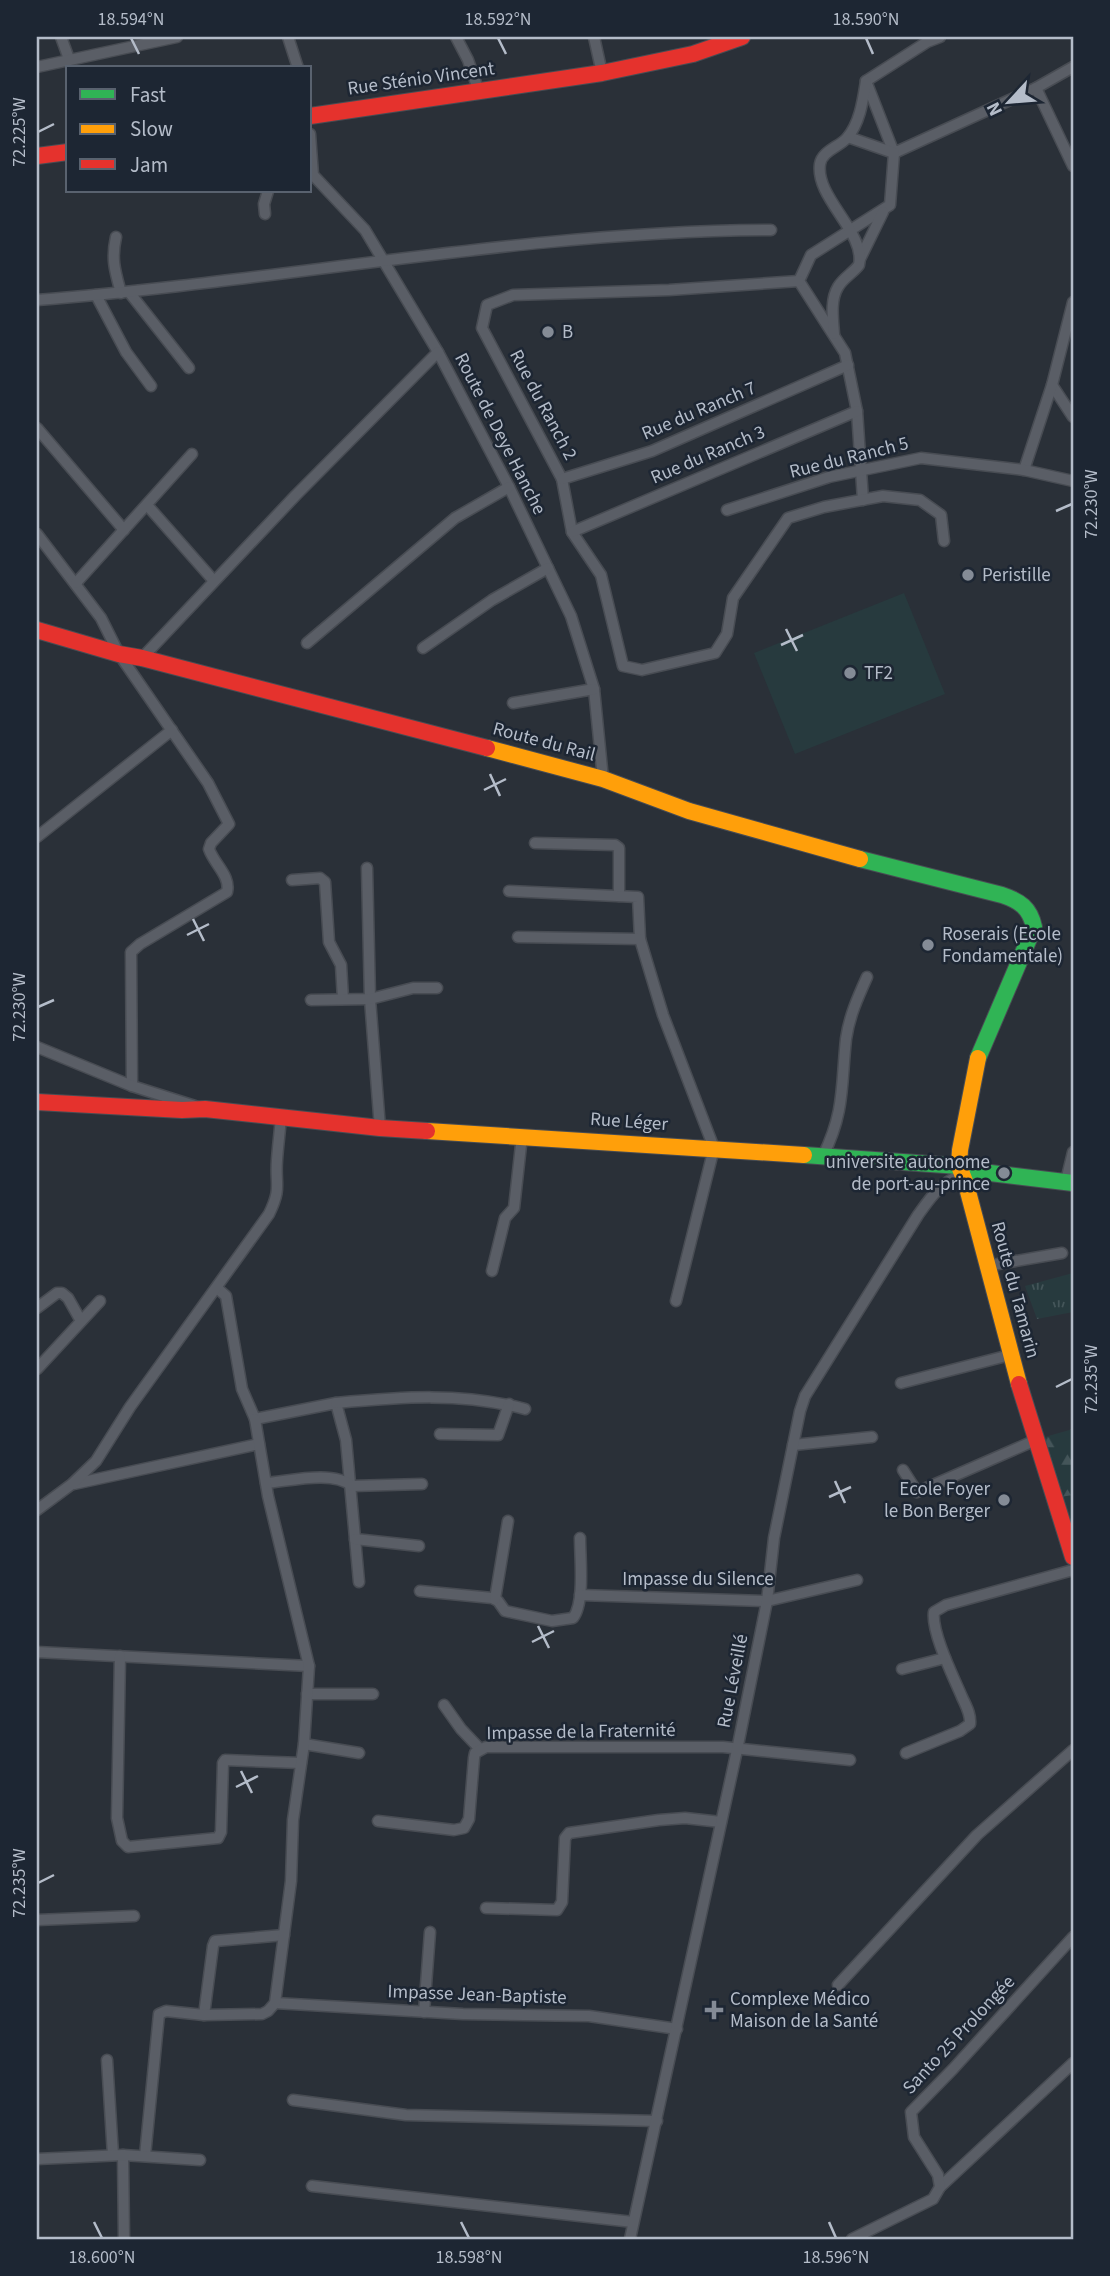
<svg xmlns="http://www.w3.org/2000/svg" width="1110" height="2276" viewBox="0 0 1110 2276" font-family="'Source Sans 3',sans-serif">
<style>
.grass{fill:url(#grass-tufts)}
.forest{fill:url(#forest-firs)}
.pitch{fill:#273a3e}
.lines{fill:none;stroke-linecap:round;stroke-linejoin:round}
.street-casing{stroke:#484c53;stroke-width:13}
.fast-casing{stroke:#484c53;stroke-width:18}
.slow-casing{stroke:#484c53;stroke-width:18}
.jam-casing{stroke:#484c53;stroke-width:18}
.street{stroke:#5a5e66;stroke-width:10}
.fast{stroke:#30b455;stroke-width:16}
.slow{stroke:#ff9f0a;stroke-width:16}
.jam{stroke:#e5322d;stroke-width:16}
.ticks{fill:none;stroke:#b4bcc9;stroke-width:2.5}
.poi-dot{fill:#848b96;stroke:#1d2633;stroke-width:2.5}
.labels{text-anchor:middle;dominant-baseline:central;stroke-width:5;stroke-linejoin:round;paint-order:stroke}
.street-label{font-size:19px;fill:#b4bcc9;stroke:#1d2633}
.poi-label{font-size:19px;fill:#b4bcc9;stroke:#1d2633;text-anchor:start}
.neatline{fill:none;stroke:#b4bcc9;stroke-width:2.5}
.ticks-label{font-size:18px;text-anchor:middle;fill:#b4bcc9}
</style>
<defs>
<pattern id="grass-tufts" width="24" height="20" patternUnits="userSpaceOnUse" patternTransform="scale(1.75)"><rect width="24" height="20" fill="#273a3e"/><path d="M3 7l-1-3M5 7V3M7 7l1-3M15 17l-1-3M17 17v-4M19 17l1-3" fill="none" stroke="#445559"/></pattern>
<pattern id="forest-firs" width="22" height="20" patternUnits="userSpaceOnUse" patternTransform="scale(1.75)"><rect width="22" height="20" fill="#273a3e"/><path d="M5 1l3.5 6h-7zM16 11l3.5 6h-7z" fill="#445559"/></pattern>
</defs>
<rect width="100%" height="100%" fill="#2a3038"/>
<g class="grass">
<path d="M1073,1273V1312L1037,1319L1025,1286Z"/>
<path d="M1073,1495V1535L1060,1497Z"/>
</g>
<path class="forest" d="M1073,1429V1495L1060,1497L1041,1438Z"/>
<path class="pitch" d="M904,593L945,694L795,754L754,653Z"/>
<g class="lines">
<g class="street-casing">
<g id="street">
<path d="M61,37L69,59"/>
<path d="M288,37L298,68"/>
<path d="M456,37L468,60L479,92"/>
<path d="M594,37L602,73"/>
<path d="M940,37L927,42L866,81L894,153L1036,88L1073,67"/>
<path d="M37,67L177,37"/>
<path d="M1036,88L1073,166"/>
<path d="M310,134L313,175L365,230L438,352L509,487L571,616L594,689L603,779"/>
<path d="M848,137L894,153L890,205L811,255L799,281L845,353L857,411L863,500"/>
<path d="M265,214L264,204L268,191"/>
<path d="M116,237C111,259 115,271 121,293"/>
<path d="M860,259L883,212"/>
<path d="M799,281L669,290L513,295L487,305L482,328L562,479L572,532L601,575L623,666L642,670L715,653L727,634L733,598L788,518L824,507L883,496L920,500L941,515L944,541"/>
<path d="M129,292L189,368"/>
<path d="M96,295L126,352L151,386"/>
<path d="M37,300C282,281 525,231 771,230"/>
<path d="M834,334C833,319 830,300 838,287C843,278 853,273 859,265C866,232 815,198 820,164C822,151 839,147 847,138C860,123 863,100 866,81"/>
<path d="M1052,385L1073,417"/>
<path d="M37,428L124,530"/>
<path d="M1024,470L1052,385L1073,302"/>
<path d="M562,479L652,451L848,365"/>
<path d="M147,505L214,581"/>
<path d="M727,510L829,477L921,458L1024,470L1073,481"/>
<path d="M572,532L857,411"/>
<path d="M37,534L101,618L119,654L208,783L229,824L211,843L209,849C214,864 231,876 227,892L140,944L131,952L132,1086"/>
<path d="M76,583L192,454"/>
<path d="M307,643L455,518L509,487"/>
<path d="M423,648L492,600L548,568"/>
<path d="M142,658L296,495L438,352"/>
<path d="M513,703L594,689"/>
<path d="M37,837L172,730"/>
<path d="M535,843L615,845L619,848V896"/>
<path d="M367,868L370,999L380,1128"/>
<path d="M292,880L320,878L325,882L329,942L341,965L343,999"/>
<path d="M509,891L638,897L640,939"/>
<path d="M518,937L640,939L663,1015L714,1148L676,1301"/>
<path d="M311,1000L370,999L413,988H437"/>
<path d="M37,1047L132,1086L195,1106"/>
<path d="M823,1156C845,1111 841,1086 846,1039C849,1017 858,997 867,977"/>
<path d="M1066,1181L1073,1152"/>
<path d="M987,1266L1062,1253"/>
<path d="M492,1271L505,1218L514,1208L522,1136"/>
<path d="M217,1288L226,1296L242,1389L255,1419L336,1403L346,1440L359,1582"/>
<path d="M37,1308L57,1293H62L68,1298L81,1321"/>
<path d="M37,1369L100,1301"/>
<path d="M901,1383L1010,1355"/>
<path d="M336,1403C401,1397 462,1392 525,1409"/>
<path d="M440,1434L498,1435L509,1404"/>
<path d="M793,1445L872,1437"/>
<path d="M903,1470L917,1492L1036,1440"/>
<path d="M266,1483C290,1481 333,1470 352,1486L422,1484"/>
<path d="M74,1484L259,1444"/>
<path d="M37,1510L72,1484L96,1461L130,1407L269,1214C282,1187 275,1186 277,1160C278,1145 280,1131 281,1116"/>
<path d="M355,1539L419,1546"/>
<path d="M420,1591L492,1598L498,1601L505,1611L552,1621L573,1618C585,1603 580,1558 580,1538"/>
<path d="M580,1595L767,1601L857,1580"/>
<path d="M495,1599L508,1521"/>
<path d="M37,1652L309,1666"/>
<path d="M120,1656L117,1818L122,1841L128,1847L218,1838L221,1832L223,1763L225,1760L301,1763"/>
<path d="M902,1669L945,1658"/>
<path d="M307,1694H373"/>
<path d="M444,1705L461,1729L480,1749"/>
<path d="M304,1744L359,1753"/>
<path d="M906,1753L960,1731L970,1724C971,1714 966,1706 962,1697C954,1678 931,1632 934,1612L946,1605L1073,1570"/>
<path d="M378,1821L454,1830L464,1828L469,1819L474,1758L475,1753L486,1747H723L850,1760"/>
<path d="M486,1908L557,1910L562,1902L565,1838L569,1833L659,1820L685,1818L721,1822"/>
<path d="M37,1920L134,1916"/>
<path d="M838,1985L977,1835L1073,1750"/>
<path d="M275,2003L463,2014L589,2016L677,2029"/>
<path d="M424,2012L430,1932"/>
<path d="M204,2015L213,1946L215,1941L284,1935"/>
<path d="M107,2060L113,2155"/>
<path d="M293,2100L406,2115L657,2121"/>
<path d="M123,2155L124,2239"/>
<path d="M145,2156L159,2014L166,2011L204,2015L262,2014L268,2011L275,2003L291,1881L293,1820L304,1744L309,1666L268,1496L255,1419"/>
<path d="M37,2159L123,2155L200,2160"/>
<path d="M312,2186L633,2222"/>
<path d="M940,2187L1073,2063"/>
<path d="M630,2239L737,1750L767,1601L774,1538L800,1411L805,1396L918,1215C931,1197 940,1183 961,1175"/>
<path d="M852,2239L933,2199L940,2187L938,2175L914,2137L911,2112L953,2069L1073,1937"/>
</g>
</g>
<g class="fast-casing">
<g id="fast">
<path d="M860,859L1002,895C1020,901 1030,908 1034,927L978,1058"/>
<path d="M804,1155L959,1166L974,1171L1073,1183"/>
</g>
</g>
<g class="slow-casing">
<g id="slow">
<path d="M487,748L603,779L689,811L860,859"/>
<path d="M978,1058L960,1150L959,1166L966,1184L1019,1384"/>
<path d="M427,1131L804,1155"/>
</g>
</g>
<g class="jam-casing">
<g id="jam">
<path d="M310,116L602,73L693,54L742,37"/>
<path d="M37,156L68,152"/>
<path d="M37,630L119,654L142,658L487,748"/>
<path d="M37,1102L182,1110L205,1109L380,1128L427,1131"/>
<path d="M1019,1384L1073,1557"/>
</g>
</g>
<use href="#street" class="street"/>
<use href="#fast" class="fast"/>
<use href="#slow" class="slow"/>
<use href="#jam" class="jam"/>
</g>
<path class="ticks" d="M131,38L139,54M498,38L506,54M866,38L873,54M38,132L54,124M1056,511L1072,504M786,629L797,651M781,645L803,635M490,774L500,796M484,790L506,779M193,919L204,941M187,935L209,924M38,1007L54,1000M1056,1387L1072,1379M835,1481L845,1503M829,1497L851,1487M538,1626L549,1648M532,1642L554,1631M241,1771L252,1793M236,1787L258,1776M38,1883L54,1875M94,2222L102,2238M461,2222L469,2238M829,2222L836,2238"/>
<g class="poi-dot">
<circle cx="548" cy="332" r="7"/>
<circle cx="968" cy="575" r="7"/>
<circle cx="850" cy="673" r="7"/>
<circle cx="928" cy="945" r="7"/>
<circle cx="1004" cy="1173" r="7"/>
<circle cx="1004" cy="1500" r="7"/>
<path d="M710.5 1999.5h7v7h7v7h-7v7h-7v-7h-7v-7h7z"/>
</g>
<g class="labels">
<g class="street-label">
<text transform="translate(421 79) rotate(-8)">Rue Sténio Vincent</text>
<text transform="translate(543 405) rotate(62)">Rue du Ranch 2</text>
<text transform="translate(699 411) rotate(-23)">Rue du Ranch 7</text>
<text transform="translate(500 434) rotate(63)">Route de Deye Hanche</text>
<text transform="translate(708 455) rotate(-23)">Rue du Ranch 3</text>
<text transform="translate(849 458) rotate(-14)">Rue du Ranch 5</text>
<text transform="translate(544 742) rotate(15)">Route du Rail</text>
<text transform="translate(629 1122) rotate(4)">Rue Léger</text>
<text transform="translate(1015 1290) rotate(75)">Route du Tamarin</text>
<text x="698" y="1579">Impasse du Silence</text>
<text transform="translate(733 1681) rotate(-79)">Rue Léveillé</text>
<text transform="translate(581 1732) rotate(-1)">Impasse de la Fraternité</text>
<text transform="translate(477 1995) rotate(2)">Impasse Jean-Baptiste</text>
<text transform="translate(959 2035) rotate(-47)">Santo 25 Prolongée</text>
</g>
<g class="poi-label">
<text x="562" y="332">B</text>
<text x="982" y="575">Peristille</text>
<text x="864" y="673">TF2</text>
<text x="942" y="934">Roserais (Ecole<tspan x="942" dy="22">Fondamentale)</tspan></text>
<text x="990" y="1162" text-anchor="end">universite autonome<tspan x="990" dy="22">de port-au-prince</tspan></text>
<text x="990" y="1489" text-anchor="end">Ecole Foyer<tspan x="990" dy="22">le Bon Berger</tspan></text>
<text x="730" y="1999">Complexe Médico<tspan x="730" dy="22">Maison de la Santé</tspan></text>
</g>
</g>
<rect width="1110" height="2276" fill="none" stroke="#1d2633" stroke-width="77"/>
<rect x="66" y="66" width="245" height="126" fill="#1d2633" stroke="#59626f" stroke-width="2"/>
<rect x="80" y="89" width="35" height="10" fill="#30b455" stroke="#59626f" stroke-width="2"/>
<text x="130" y="102" font-size="21" fill="#b4bcc9">Fast</text>
<rect x="80" y="124" width="35" height="10" fill="#ff9f0a" stroke="#59626f" stroke-width="2"/>
<text x="130" y="136" font-size="21" fill="#b4bcc9">Slow</text>
<rect x="80" y="159" width="35" height="10" fill="#e5322d" stroke="#59626f" stroke-width="2"/>
<text x="130" y="172" font-size="21" fill="#b4bcc9">Jam</text>
<g transform="translate(1009 102) rotate(244)" stroke="#1d2633" stroke-width="5" paint-order="stroke">
<path d="M0-5L12 26L0 18L-12 26Z" fill="#b4bcc9"/>
<text y="-10" font-size="19" font-weight="bold" text-anchor="middle" fill="#b4bcc9">N</text>
</g>
<rect x="38" y="38" width="1034" height="2200" class="neatline"/>
<g class="ticks-label">
<text x="131" y="25">18.594°N</text>
<text x="498" y="25">18.592°N</text>
<text x="866" y="25">18.590°N</text>
<text transform="translate(19 132) rotate(-90)" y="6">72.225°W</text>
<text transform="translate(1091 504) rotate(-90)" y="6">72.230°W</text>
<text transform="translate(19 1007) rotate(-90)" y="6">72.230°W</text>
<text transform="translate(1091 1379) rotate(-90)" y="6">72.235°W</text>
<text transform="translate(19 1883) rotate(-90)" y="6">72.235°W</text>
<text x="102" y="2263">18.600°N</text>
<text x="469" y="2263">18.598°N</text>
<text x="836" y="2263">18.596°N</text>
</g>
</svg>
